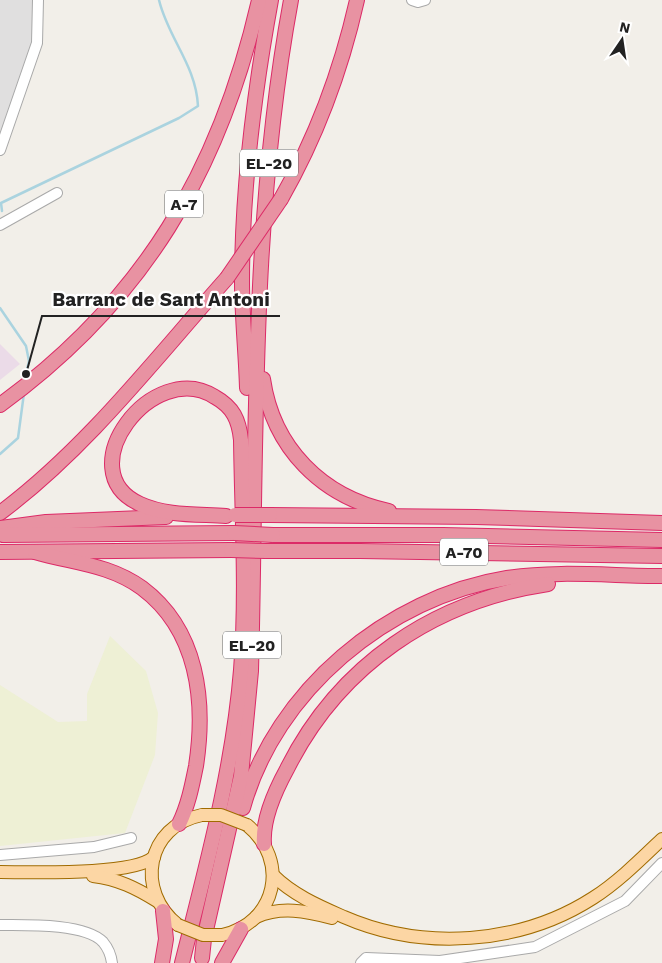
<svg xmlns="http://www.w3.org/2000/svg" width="662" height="963" viewBox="0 0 662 963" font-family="'Work Sans',sans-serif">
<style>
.residential{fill:#e0dfdf}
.industrial{fill:#ebdbe8}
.farmland{fill:#eef0d5}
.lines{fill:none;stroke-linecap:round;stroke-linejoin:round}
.stream{stroke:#aad3df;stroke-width:2.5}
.minor-casing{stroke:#a9a9a9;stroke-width:12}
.major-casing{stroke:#a06b00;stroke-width:14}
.highway-casing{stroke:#dc2a67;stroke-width:16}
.minor{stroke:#fff;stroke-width:10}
.major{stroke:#fcd6a4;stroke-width:12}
.highway{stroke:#e892a2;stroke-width:14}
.major-bridge-casing{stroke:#a06b00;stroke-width:14;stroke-linecap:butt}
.highway-bridge-casing{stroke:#dc2a67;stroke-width:16;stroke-linecap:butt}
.major-bridge{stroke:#fcd6a4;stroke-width:12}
.highway-bridge{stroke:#e892a2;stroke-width:14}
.labels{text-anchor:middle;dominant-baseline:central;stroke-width:4.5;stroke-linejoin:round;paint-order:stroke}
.shield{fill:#fff;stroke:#646464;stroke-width:1}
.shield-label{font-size:16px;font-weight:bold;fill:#222}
.leader{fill:none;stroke:#222;stroke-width:2}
.callout-dot{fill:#222;stroke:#fff;stroke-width:2}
.callout-label{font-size:19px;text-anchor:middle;font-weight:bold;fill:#222;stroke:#fff;stroke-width:4.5;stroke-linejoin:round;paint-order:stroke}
</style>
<rect width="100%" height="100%" fill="#f2efe9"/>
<path class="residential" d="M0,0H36L31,55L0,136Z"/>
<path class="industrial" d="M0,344L20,364L0,380Z"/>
<path class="farmland" d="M110,636L146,671L158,713L155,755L125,833L0,846V685L58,722L87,721V694Z"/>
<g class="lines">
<g class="stream">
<path d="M2,211L1,203L179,118L198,106C196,65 168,38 159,0"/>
<path d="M0,308L26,346L29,361L25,378"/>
<path d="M0,454L18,438L24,393"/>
</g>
<g class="minor-casing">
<g id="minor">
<path d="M412,0L418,2L425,0"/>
<path d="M0,150L37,43L38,0"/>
<path d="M0,225L57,193"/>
<path d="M0,855L94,847L131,838"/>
<path d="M0,925C25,925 85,923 103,942C108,948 111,955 112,963"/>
<path d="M361,963L366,958L440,961L535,947L625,901L662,863"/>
</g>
</g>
<g class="major-casing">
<g id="major">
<path d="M0,872C31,872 133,876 154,857"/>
<path d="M273,875C293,895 319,906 344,917C422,951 520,945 593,898C618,882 640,860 662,839"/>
<path d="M93,876C118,879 136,888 157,901"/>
<path d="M256,917C281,906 306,911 332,918"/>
<path d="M178,925C135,891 146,826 202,815"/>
<path d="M222,935C277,923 290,860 247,825"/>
</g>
</g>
<g class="highway-casing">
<g id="highway">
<path d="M281,199C317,136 341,71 357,0"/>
<path d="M263,379C273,448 322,497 389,511"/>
<path d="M247,388C246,353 242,317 242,282C242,188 254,93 271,0"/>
<path d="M0,405C143,301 220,171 259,0"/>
<path d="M0,513C87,448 155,359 227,278"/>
<path d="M270,515L476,517L662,523"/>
<path d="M0,528L46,522L166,517"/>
<path d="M3,535L234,533"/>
<path d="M273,535H443L662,540"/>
<path d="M266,551H360L662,556"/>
<path d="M0,552L231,550"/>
<path d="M35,552C72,563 109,564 142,588C198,630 206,701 196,766C192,786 188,806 179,824"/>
<path d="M243,808C275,691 388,597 507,578C558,570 611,576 662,576"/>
<path d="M264,844C262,819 275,791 287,769C339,665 434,601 548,584"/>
<path d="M202,958L204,939L241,776L251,671C257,447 250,221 291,0"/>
<path d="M162,963L166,939L163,911"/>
<path d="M182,963C206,867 233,769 241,670C247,594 242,516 241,440C239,420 233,407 215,397C153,357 67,471 140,504C166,516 197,514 226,516"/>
<path d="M222,963L241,929"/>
</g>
</g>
<use href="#minor" class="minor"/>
<use href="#major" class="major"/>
<use href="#highway" class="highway"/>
<g class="major-bridge-casing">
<g id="major-bridge">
<path d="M202,815H221L247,825"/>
<path d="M178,925L203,935H222"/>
</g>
</g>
<g class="highway-bridge-casing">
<g id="highway-bridge">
<path d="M227,278L281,199"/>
<path d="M235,515H270"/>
<path d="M234,533L273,535"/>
<path d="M231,550L266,551"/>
</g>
</g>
<use href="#major-bridge" class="major-bridge"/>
<use href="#highway-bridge" class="highway-bridge"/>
</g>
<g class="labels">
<g class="shield">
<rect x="240" y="149.5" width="58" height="27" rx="4"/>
<rect x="165" y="190.5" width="38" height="27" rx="4"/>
<rect x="440" y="538.5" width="48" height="27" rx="4"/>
<rect x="223" y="631.5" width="58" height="27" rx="4"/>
</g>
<g class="shield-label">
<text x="269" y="163">EL-20</text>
<text x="184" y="204">A-7</text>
<text x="464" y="552">A-70</text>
<text x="252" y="645">EL-20</text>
</g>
</g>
<path class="leader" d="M26 374L42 316H280"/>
<circle class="callout-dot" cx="26" cy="374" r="5"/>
<g class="callout-label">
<text x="161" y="306">Barranc de Sant Antoni</text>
</g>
<g transform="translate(622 40) rotate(13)" stroke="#ffffff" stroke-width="4" paint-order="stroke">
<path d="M0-4L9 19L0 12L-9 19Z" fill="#222222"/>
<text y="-8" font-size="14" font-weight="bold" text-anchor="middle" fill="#222222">N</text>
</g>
</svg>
